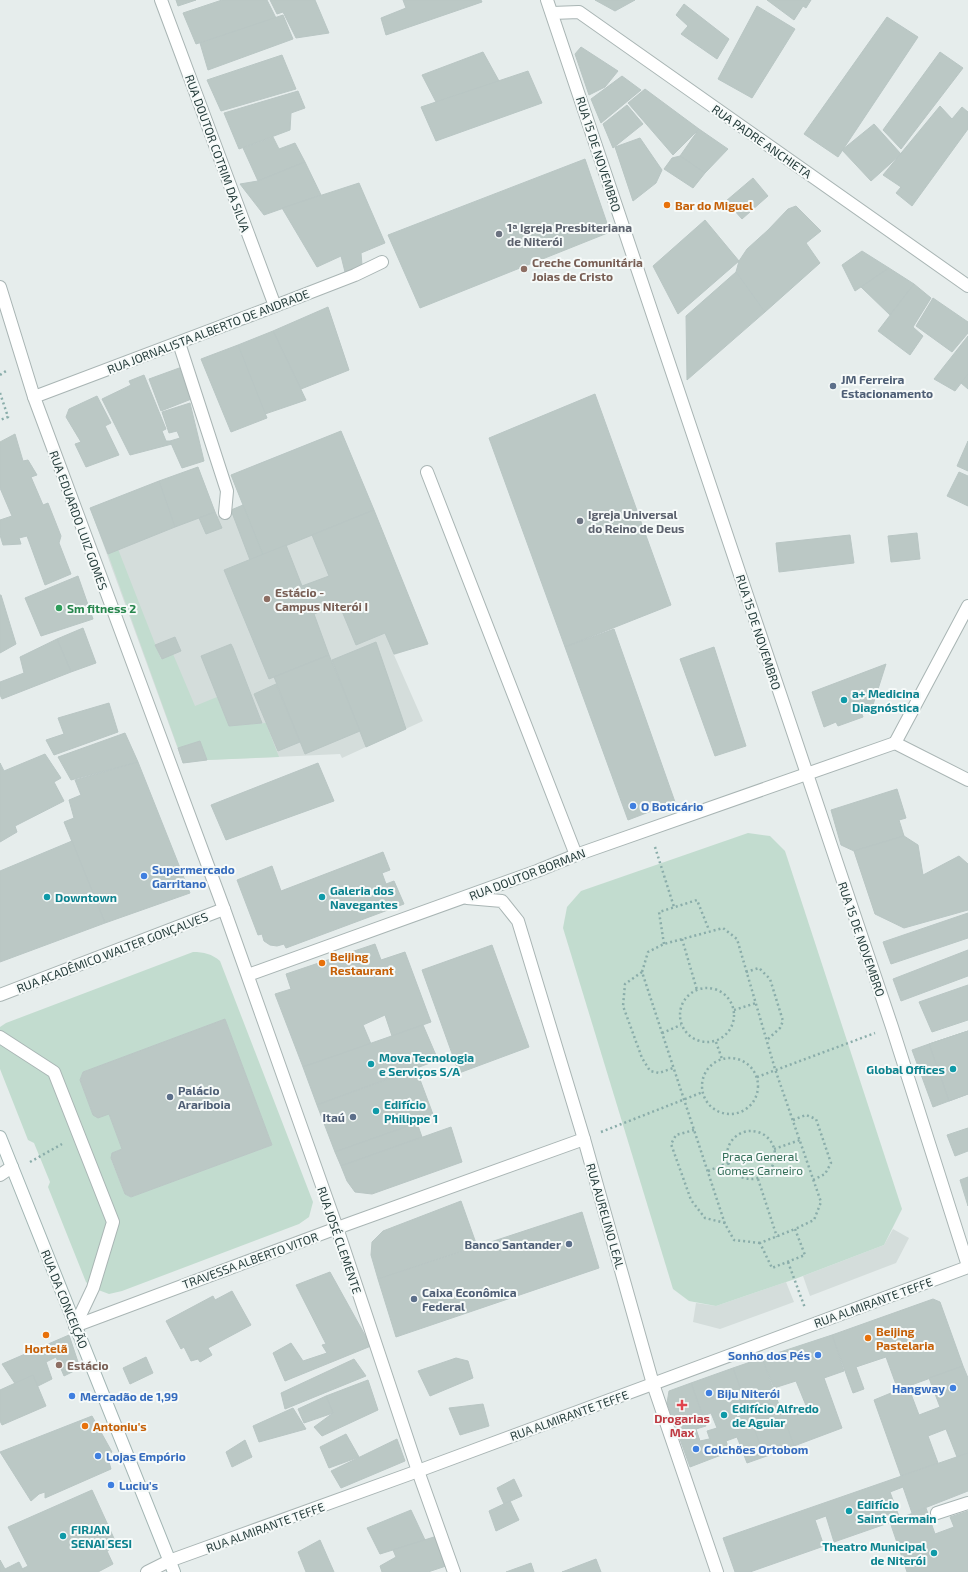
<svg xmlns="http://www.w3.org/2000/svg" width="968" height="1572" viewBox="0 0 968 1572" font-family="'Exo 2',sans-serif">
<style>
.built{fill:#d4dddb}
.green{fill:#c2dccf;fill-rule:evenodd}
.building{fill:#bbc8c5;stroke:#b9c6c4}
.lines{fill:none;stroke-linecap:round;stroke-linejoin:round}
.service-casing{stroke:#a9b5b4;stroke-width:14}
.minor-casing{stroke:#a9b5b4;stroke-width:14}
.tertiary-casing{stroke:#a9b5b4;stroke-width:14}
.secondary-casing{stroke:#a2b5b3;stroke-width:14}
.path{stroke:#8aadaa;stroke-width:2.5;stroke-dasharray:2 3;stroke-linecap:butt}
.service{stroke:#fff;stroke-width:12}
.minor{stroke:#fff;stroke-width:12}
.tertiary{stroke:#fff;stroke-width:12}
.secondary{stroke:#fff;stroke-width:12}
.food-dot{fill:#e8710a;stroke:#f6faf9;stroke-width:1.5}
.worship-dot{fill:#6b7280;stroke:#f6faf9;stroke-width:1.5}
.education-dot{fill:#8d6e63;stroke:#f6faf9;stroke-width:1.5}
.service-dot{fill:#5c6f8a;stroke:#f6faf9;stroke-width:1.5}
.leisure-dot{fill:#2e9e5b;stroke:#f6faf9;stroke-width:1.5}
.culture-dot{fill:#0f9aa8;stroke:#f6faf9;stroke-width:1.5}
.shop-dot{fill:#3f7fe0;stroke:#f6faf9;stroke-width:1.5}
.health-dot{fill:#e0444e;stroke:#f6faf9;stroke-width:1.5}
.labels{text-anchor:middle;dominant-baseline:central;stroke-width:4;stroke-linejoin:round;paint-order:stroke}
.street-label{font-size:12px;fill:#273e3d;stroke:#f6faf9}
.food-label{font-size:12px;font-weight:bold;fill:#c56008;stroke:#f6faf9;text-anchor:start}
.worship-label{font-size:12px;font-weight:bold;fill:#5b616d;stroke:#f6faf9;text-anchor:start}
.education-label{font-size:12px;font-weight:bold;fill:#785e54;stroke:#f6faf9;text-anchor:start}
.service-label{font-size:12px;font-weight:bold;fill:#4e5e75;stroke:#f6faf9;text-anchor:start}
.leisure-label{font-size:12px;font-weight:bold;fill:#27864d;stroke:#f6faf9;text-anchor:start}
.culture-label{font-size:12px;font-weight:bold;fill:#0d838f;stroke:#f6faf9;text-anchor:start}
.shop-label{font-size:12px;font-weight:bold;fill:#366cbe;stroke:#f6faf9;text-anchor:start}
.park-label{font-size:12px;fill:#35705a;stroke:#f6faf9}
.health-label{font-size:12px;font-weight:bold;fill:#be3a42;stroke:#f6faf9}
</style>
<rect width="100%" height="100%" fill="#e6edec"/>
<g class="built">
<path d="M341,431L428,644L394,655L423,721L342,758L340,754L207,760L183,763L90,508L198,467L217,516L243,505L231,475Z"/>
<path d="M893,1229L909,1238L896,1263L810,1296L803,1276L884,1245Z"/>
<path d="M786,1282L794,1302L720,1329L693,1322L696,1303L716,1306Z"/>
</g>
<g class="green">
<path d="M118,549L161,659L173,654L195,706L217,697L229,726L266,723L279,757L207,760L200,741L178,748L108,554Z"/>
<path d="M748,833L770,836L785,851L902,1209L884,1245L795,1279L716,1306L689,1301L673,1289L563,928L567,907L581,891Z"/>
<path d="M193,952C204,952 212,954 220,961L313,1202L309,1217L299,1224L122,1291L109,1294L93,1288L86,1282L48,1187L50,1182L34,1143L28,1140L0,1069V1027L6,1023ZM225,1019L272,1145L131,1197L125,1194L111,1159L112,1153L122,1149L109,1114L93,1115L80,1080L83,1072Z"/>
</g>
<g class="building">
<path d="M176,0H196L178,6Z"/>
<path d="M222,0H267L276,18L196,44L183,13Z"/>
<path d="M270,0H315L329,33L296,38L283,12L277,14Z"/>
<path d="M403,0H481L482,2L386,35L381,18L406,8Z"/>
<path d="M595,0H635L615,11Z"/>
<path d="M767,0H811L806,8L803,6L794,20Z"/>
<path d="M684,4L729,39L717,59L681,34L688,26L676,15Z"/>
<path d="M757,6L795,29L752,98L718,79Z"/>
<path d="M283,15L293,39L208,70L200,43Z"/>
<path d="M887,17L918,37L838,157L804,134Z"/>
<path d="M581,47L618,71L605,87L589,95L575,54Z"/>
<path d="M483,52L499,81L436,102L422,75Z"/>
<path d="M940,52L963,68L901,149L883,130Z"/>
<path d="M282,55L296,89L221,111L207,80Z"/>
<path d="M528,71L542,103L436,141L421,107Z"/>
<path d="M622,76L641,90L601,123L591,99Z"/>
<path d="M645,89L699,129L673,155L628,103Z"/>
<path d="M298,91L305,108L291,113L290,130L239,149L224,113Z"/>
<path d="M627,105L643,124L613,148L603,124Z"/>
<path d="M940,106L952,119L962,107L968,112V129L912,206L896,193L901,187L883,175Z"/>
<path d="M874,124L901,154L871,181L842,150Z"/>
<path d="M699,129L728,149L705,173L680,156Z"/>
<path d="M273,137L279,149L295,143L305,162L258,181L243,148Z"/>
<path d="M640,138L662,170L656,183L633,201L615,147Z"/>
<path d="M680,156L705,173L693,188L664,169L672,158Z"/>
<path d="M585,159L610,232L420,308L388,235Z"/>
<path d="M305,162L321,195L264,215L240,184L258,181Z"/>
<path d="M753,178L768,196L742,219L726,201Z"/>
<path d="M359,183L385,243L361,253L362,265L345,272L341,256L317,267L282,208Z"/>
<path d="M796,206L821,231L806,243L820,263L765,312L736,272L739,261L747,249L768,230L788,209Z"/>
<path d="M705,220L739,261L678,314L653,266Z"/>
<path d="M862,251L889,268L855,291L842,265Z"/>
<path d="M889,268L914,284L890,315L861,287Z"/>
<path d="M736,272L765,312L687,380L686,316Z"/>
<path d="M914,284L931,298L913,327L923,336L910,355L878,331Z"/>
<path d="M933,298L968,322V333L952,352L916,326Z"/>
<path d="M328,307L349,370L301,389L273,331Z"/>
<path d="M273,331L306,400L265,414L238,345Z"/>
<path d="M968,336V374L955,391L934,379Z"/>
<path d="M238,345L267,418L231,432L201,359Z"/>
<path d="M182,367L194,398L161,411L149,379Z"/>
<path d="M968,374V389L961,383Z"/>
<path d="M144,375L166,429L162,431L166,441H170L172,444L130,455L102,399L131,385L129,381Z"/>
<path d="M595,394L671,605L565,647L489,438Z"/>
<path d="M97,396L111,423L105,426L119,455L86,467L75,444L81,442L66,417L69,409Z"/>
<path d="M190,403L204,461L182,468L170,441L180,438L177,431L169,433L162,412Z"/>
<path d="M341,431L374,510L263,555L231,475Z"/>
<path d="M15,434L23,461L28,460L37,475L31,477L43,505L48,503L61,536L59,543L71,574L45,585L27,536L19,538L21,544L3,545L0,535V520L12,516L0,488V442Z"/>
<path d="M968,441V471L957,466Z"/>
<path d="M198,467L215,512L175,527L159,481Z"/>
<path d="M959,472L968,476V506L947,496Z"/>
<path d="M159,481L175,527L108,554L90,508Z"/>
<path d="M243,505L263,555L250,560L231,510Z"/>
<path d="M374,510L428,644L394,654L385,633L356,645L339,604L314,614L329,655L269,679L224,570L286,545L302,586L329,576L312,535Z"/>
<path d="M215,512L222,528L206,534L199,518Z"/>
<path d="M917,533L920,559L891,562L888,536Z"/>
<path d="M850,535L854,563L779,572L776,543Z"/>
<path d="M78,576L93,619L41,636L25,598Z"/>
<path d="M1,595L16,644L0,653V595Z"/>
<path d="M83,628L96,663L71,672L57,639Z"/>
<path d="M614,629L675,802L628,820L565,647Z"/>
<path d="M175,637L181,651L162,659L155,645Z"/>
<path d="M57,639L71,672L2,699L0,695V682L24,673L20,657Z"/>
<path d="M376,642L406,729L366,747L332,660Z"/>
<path d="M231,644L233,648L262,723L229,726L201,656Z"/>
<path d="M714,647L746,746L715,756L680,659Z"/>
<path d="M329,655L360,731L305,754L274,677Z"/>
<path d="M886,664L872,708L861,712L863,717L838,726L836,722L824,727L812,692Z"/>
<path d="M276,684L300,742L278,751L254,694Z"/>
<path d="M109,703L118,732L54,755L46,740L64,734L58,718Z"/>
<path d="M125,733L138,762L71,780L58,757Z"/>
<path d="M200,741L207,760L183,763L178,748Z"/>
<path d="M45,754L61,778L54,782L64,801L15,826L17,832L0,842V763L4,771Z"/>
<path d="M138,762L190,893L105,923L64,822L74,818L69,800L81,795L75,780Z"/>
<path d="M318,763L334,801L226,840L211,805Z"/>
<path d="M897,789L906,818L899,820L904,836L854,851L841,845L831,810Z"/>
<path d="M904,836L918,845L923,875L959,856L968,864V910L904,928L875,914L854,851Z"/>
<path d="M72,841L105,923L0,962V871Z"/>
<path d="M383,852L390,870L382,873L386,884L394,881L404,904L286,948L284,944L277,946L270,945L264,941L262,934L258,935L237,880L272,866L281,891Z"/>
<path d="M968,913V938L891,964L883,942Z"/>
<path d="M375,944L381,960L405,952L431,1022L392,1036L385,1015L363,1025L371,1044L303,1067L275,994L291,989L286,974Z"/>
<path d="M492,945L529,1047L459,1073L422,970Z"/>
<path d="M968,950V976L901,1001L893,979Z"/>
<path d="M968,985V1020L932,1032L919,1002Z"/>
<path d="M225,1019L272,1145L131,1197L125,1194L111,1158L112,1153L122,1149L109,1114L98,1118L93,1115L80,1080L83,1072Z"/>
<path d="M423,1025L438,1060L317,1105L303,1067Z"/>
<path d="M968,1031V1094L949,1101L929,1044Z"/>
<path d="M968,1031V1094L949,1101L929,1044Z"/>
<path d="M929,1044L949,1101L933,1107L912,1050Z"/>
<path d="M416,1069L434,1117L335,1152L317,1105Z"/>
<path d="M417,1123L422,1137L341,1166L335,1152Z"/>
<path d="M451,1127L462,1162L372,1194L355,1192L347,1181L341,1166Z"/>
<path d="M968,1128V1151L955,1156L947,1135Z"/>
<path d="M968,1177V1206L960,1180Z"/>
<path d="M461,1201L477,1246L378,1279L371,1255L372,1242L383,1231Z"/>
<path d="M582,1212L599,1268L396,1337L378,1279Z"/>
<path d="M330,1272L371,1346L285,1381L273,1353L291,1343L303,1361L327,1353L322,1345L326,1344L296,1285Z"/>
<path d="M232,1291L251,1325L208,1348L212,1355L200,1362L198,1359L191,1361L184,1347L181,1349L166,1321L213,1296L215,1300Z"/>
<path d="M933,1299L940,1302L963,1366L898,1390L886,1357L856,1367L864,1389L853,1393L832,1335Z"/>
<path d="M69,1335L80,1368L64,1376L56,1357L46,1362L52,1379L22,1394L2,1364Z"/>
<path d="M832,1335L844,1371L824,1378L842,1428L794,1446L783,1416L807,1408L796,1381L774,1388L762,1358Z"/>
<path d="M146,1357L153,1373L130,1384L123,1368Z"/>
<path d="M456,1358L468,1361L473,1378L430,1396L418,1371Z"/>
<path d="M762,1358L794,1446L764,1457L733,1368Z"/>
<path d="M354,1359L366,1376L285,1409L281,1393Z"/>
<path d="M963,1366L968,1378V1453L957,1457L946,1429L928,1436L938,1463L901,1476L874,1400L908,1386L919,1415L940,1407L929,1378Z"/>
<path d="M733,1368L746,1404L734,1408L737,1417L749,1413L764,1457L747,1463L737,1437L726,1441L730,1452L716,1457L707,1431L717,1428L711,1413L703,1416L691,1383Z"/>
<path d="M33,1375L46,1406L2,1425L0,1421V1390Z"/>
<path d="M368,1380L378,1410L322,1436L314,1427L333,1413L326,1396Z"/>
<path d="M691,1383L706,1426L696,1429L700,1441L709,1439L716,1457L690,1467L667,1403L669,1391Z"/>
<path d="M326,1396L333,1413L304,1423L298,1409Z"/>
<path d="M483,1404L489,1426L460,1435L449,1408Z"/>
<path d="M293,1408L306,1429L259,1442L253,1426Z"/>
<path d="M92,1416L112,1452L107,1455L111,1469L45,1498V1492L39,1494L31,1501L0,1452Z"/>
<path d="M346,1434L359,1457L329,1468L320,1447Z"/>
<path d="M397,1439L405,1461L341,1488L331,1471Z"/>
<path d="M245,1440L252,1457L232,1467L226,1452Z"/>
<path d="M968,1453V1491L912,1513L903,1487L890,1492L900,1519L834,1542L826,1516L815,1520L824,1546L750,1572H735L723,1538Z"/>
<path d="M514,1479L522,1496L504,1504L497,1488Z"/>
<path d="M92,1490L117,1545L107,1551L113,1564L98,1572H24L22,1569L28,1566L8,1527Z"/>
<path d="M510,1501L519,1520L496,1531L489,1511Z"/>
<path d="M926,1508L935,1534L954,1527L950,1517L968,1511V1572H907L890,1522Z"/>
<path d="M411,1510L425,1540L380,1554L367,1528Z"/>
<path d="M437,1536L449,1565L428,1572H382L380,1566L396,1557L393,1550Z"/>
<path d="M320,1540L334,1572H306L298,1552Z"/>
<path d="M596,1559L601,1572H562Z"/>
<path d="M0,1560L5,1569L19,1562L24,1572H0Z"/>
<path d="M531,1563L534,1572H506Z"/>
</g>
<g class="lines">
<g class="service-casing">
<g id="service">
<path d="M427,472L576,855"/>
<path d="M0,1037L54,1072L113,1222L93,1288L75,1326"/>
<path d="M937,1513L968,1503"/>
</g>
</g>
<g class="minor-casing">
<g id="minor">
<path d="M161,0L275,306"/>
<path d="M552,13L579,12L968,286"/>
<path d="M179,343L227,491L225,513"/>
<path d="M34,397L275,306L355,275L382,262"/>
<path d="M895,743L968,606"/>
</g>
</g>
<g class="tertiary-casing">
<g id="tertiary">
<path d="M547,0L892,1027L968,1266"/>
<path d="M0,287L34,397L224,909L337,1228L418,1471L454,1572"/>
<path d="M467,898L502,901L518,921L584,1139L653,1384L717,1572"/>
<path d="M248,975L537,871L576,855L895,743L968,780"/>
<path d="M0,995L224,909"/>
<path d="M0,1175L12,1167"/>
<path d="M75,1326L337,1228L584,1139"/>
<path d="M147,1572L169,1561L418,1471L968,1267"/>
</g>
</g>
<g class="secondary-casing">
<path id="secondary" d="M0,1137L174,1572"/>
</g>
<g class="path">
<path d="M0,375L6,371"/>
<path d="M0,393L8,417L0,420"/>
<path d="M655,847L674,907"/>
<path d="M682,939L697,990"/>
<path d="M664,944L659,912L697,900L709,930"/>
<path d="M642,972L625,984L623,1006L642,1058L650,1071L659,1073L673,1068"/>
<path d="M746,972L759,968L770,979L783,1021L780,1028L767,1040"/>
<circle cx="707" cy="1015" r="27"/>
<path d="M734,1010L756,1003"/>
<path d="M662,1033L681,1025"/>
<path d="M716,1042L722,1059"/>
<circle cx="730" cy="1086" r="28"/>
<path d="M757,1077L875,1033"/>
<path d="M793,1120L806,1115L816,1119L831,1163L825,1174L813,1180"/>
<path d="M694,1130L676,1135L671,1144L691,1200L705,1218L725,1223"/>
<circle cx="751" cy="1155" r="24"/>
<path d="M601,1132L703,1092"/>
<path d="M774,1149L800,1140"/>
<path d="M30,1162L62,1144"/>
<path d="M708,1171L728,1163"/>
<path d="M758,1179L777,1237"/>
<path d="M795,1229L805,1255L772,1268L760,1243Z"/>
<path d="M760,1243L734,1240L725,1224L642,972L648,952L664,944L723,928L737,939L775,1069L821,1202L814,1220L795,1229"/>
<path d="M788,1262L805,1308"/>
</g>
<use href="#service" class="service"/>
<use href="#minor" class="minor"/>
<use href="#tertiary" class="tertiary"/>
<use href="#secondary" class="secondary"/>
</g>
<g class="food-dot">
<circle cx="667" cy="205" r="4"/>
<circle cx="322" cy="963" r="4"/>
<circle cx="46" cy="1335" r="4"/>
<circle cx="868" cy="1338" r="4"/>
<circle cx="85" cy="1426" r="4"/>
</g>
<g class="worship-dot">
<circle cx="499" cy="234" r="4"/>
<circle cx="580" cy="521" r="4"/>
</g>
<g class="education-dot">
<circle cx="524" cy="269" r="4"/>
<circle cx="267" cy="599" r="4"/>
<circle cx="59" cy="1365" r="4"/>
</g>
<g class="service-dot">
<circle cx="833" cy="386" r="4"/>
<circle cx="170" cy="1097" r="4"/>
<circle cx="353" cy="1117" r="4"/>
<circle cx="569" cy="1244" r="4"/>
<circle cx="414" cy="1299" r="4"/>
</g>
<circle class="leisure-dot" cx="59" cy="608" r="4"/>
<g class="culture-dot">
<circle cx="844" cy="700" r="4"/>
<circle cx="47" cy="897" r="4"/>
<circle cx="322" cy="897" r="4"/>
<circle cx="371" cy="1064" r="4"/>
<circle cx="953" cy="1069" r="4"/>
<circle cx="376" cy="1111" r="4"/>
<circle cx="724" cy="1415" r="4"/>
<circle cx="849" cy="1511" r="4"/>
<circle cx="63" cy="1536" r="4"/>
<circle cx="934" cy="1553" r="4"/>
</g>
<g class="shop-dot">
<circle cx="633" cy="806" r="4"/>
<circle cx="144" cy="876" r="4"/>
<circle cx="818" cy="1355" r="4"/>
<circle cx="953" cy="1388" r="4"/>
<circle cx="709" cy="1393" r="4"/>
<circle cx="72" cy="1396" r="4"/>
<circle cx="696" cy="1449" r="4"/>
<circle cx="98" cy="1456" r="4"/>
<circle cx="111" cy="1485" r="4"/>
</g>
<path class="health-dot" d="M680 1399h4v4h4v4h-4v4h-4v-4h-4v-4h4z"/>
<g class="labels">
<g class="street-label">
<text transform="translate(762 141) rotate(35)">RUA PADRE ANCHIETA</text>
<text transform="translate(218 153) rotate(70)">RUA DOUTOR COTRIM DA SILVA</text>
<text transform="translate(599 154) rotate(72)">RUA 15 DE NOVEMBRO</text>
<text transform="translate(208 331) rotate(-21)">RUA JORNALISTA ALBERTO DE ANDRADE</text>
<text transform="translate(79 520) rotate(70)">RUA EDUARDO LUIZ GOMES</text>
<text transform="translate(759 632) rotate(72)">RUA 15 DE NOVEMBRO</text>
<text transform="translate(527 874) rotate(-21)">RUA DOUTOR BORMAN</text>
<text transform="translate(862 939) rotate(71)">RUA 15 DE NOVEMBRO</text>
<text transform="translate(112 952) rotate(-21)">RUA ACADÊMICO WALTER GONÇALVES</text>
<text transform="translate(606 1216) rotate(74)">RUA AURELINO LEAL</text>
<text transform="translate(340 1240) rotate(71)">RUA JOSÉ CLEMENTE</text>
<text transform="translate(250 1260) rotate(-20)">TRAVESSA ALBERTO VITOR</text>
<text transform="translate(65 1299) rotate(68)">RUA DA CONCEIÇÃO</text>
<text transform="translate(873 1302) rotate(-20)">RUA ALMIRANTE TEFFE</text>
<text transform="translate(569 1415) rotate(-20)">RUA ALMIRANTE TEFFE</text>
<text transform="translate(265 1527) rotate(-20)">RUA ALMIRANTE TEFFE</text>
</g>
<g class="food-label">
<text x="675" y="205">Bar do Miguel</text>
<text x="330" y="956">Beijing<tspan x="330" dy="14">Restaurant</tspan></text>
<text x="876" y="1331">Beijing<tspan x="876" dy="14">Pastelaria</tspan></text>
<text x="46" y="1348" text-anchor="middle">Hortelã</text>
<text x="93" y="1426">Antoniu's</text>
</g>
<g class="worship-label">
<text x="507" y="227">1ª Igreja Presbiteriana<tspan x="507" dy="14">de Niterói</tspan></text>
<text x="588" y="514">Igreja Universal<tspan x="588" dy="14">do Reino de Deus</tspan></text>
</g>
<g class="education-label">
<text x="532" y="262">Creche Comunitária<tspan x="532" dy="14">Joias de Cristo</tspan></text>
<text x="275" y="592">Estácio -<tspan x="275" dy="14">Campus Niterói I</tspan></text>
<text x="67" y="1365">Estácio</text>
</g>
<g class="service-label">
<text x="841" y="379">JM Ferreira<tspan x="841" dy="14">Estacionamento</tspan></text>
<text x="178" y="1090">Palácio<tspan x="178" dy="14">Arariboia</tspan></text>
<text x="345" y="1117" text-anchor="end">Itaú</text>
<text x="561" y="1244" text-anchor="end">Banco Santander</text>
<text x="422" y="1292">Caixa Econômica<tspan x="422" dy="14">Federal</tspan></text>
</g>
<g class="leisure-label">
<text x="67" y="608">Sm fitness 2</text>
</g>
<g class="culture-label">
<text x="852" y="693">a+ Medicina<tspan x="852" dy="14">Diagnóstica</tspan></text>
<text x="330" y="890">Galeria dos<tspan x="330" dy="14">Navegantes</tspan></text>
<text x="55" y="897">Downtown</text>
<text x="379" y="1057">Mova Tecnologia<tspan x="379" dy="14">e Serviços S/A</tspan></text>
<text x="945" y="1069" text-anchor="end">Global Offices</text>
<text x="384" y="1104">Edifício<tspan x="384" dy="14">Philippe 1</tspan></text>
<text x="732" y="1408">Edifício Alfredo<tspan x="732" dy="14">de Aguiar</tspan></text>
<text x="857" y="1504">Edifício<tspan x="857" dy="14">Saint Germain</tspan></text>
<text x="71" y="1529">FIRJAN<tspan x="71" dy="14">SENAI SESI</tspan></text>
<text x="926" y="1546" text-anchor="end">Theatro Municipal<tspan x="926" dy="14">de Niterói</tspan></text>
</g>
<g class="shop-label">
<text x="641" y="806">O Boticário</text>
<text x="152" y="869">Supermercado<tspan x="152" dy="14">Garritano</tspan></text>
<text x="810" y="1355" text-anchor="end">Sonho dos Pés</text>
<text x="945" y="1388" text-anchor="end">Hangway</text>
<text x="717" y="1393">Biju Niterói</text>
<text x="80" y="1396">Mercadão de 1,99</text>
<text x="704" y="1449">Colchões Ortobom</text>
<text x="106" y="1456">Lojas Empório</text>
<text x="119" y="1485">Luciu's</text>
</g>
<g class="park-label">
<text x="760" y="1156">Praça General<tspan x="760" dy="14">Gomes Carneiro</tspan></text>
</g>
<g class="health-label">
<text x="682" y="1418">Drogarias<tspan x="682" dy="14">Max</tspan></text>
</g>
</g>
</svg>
